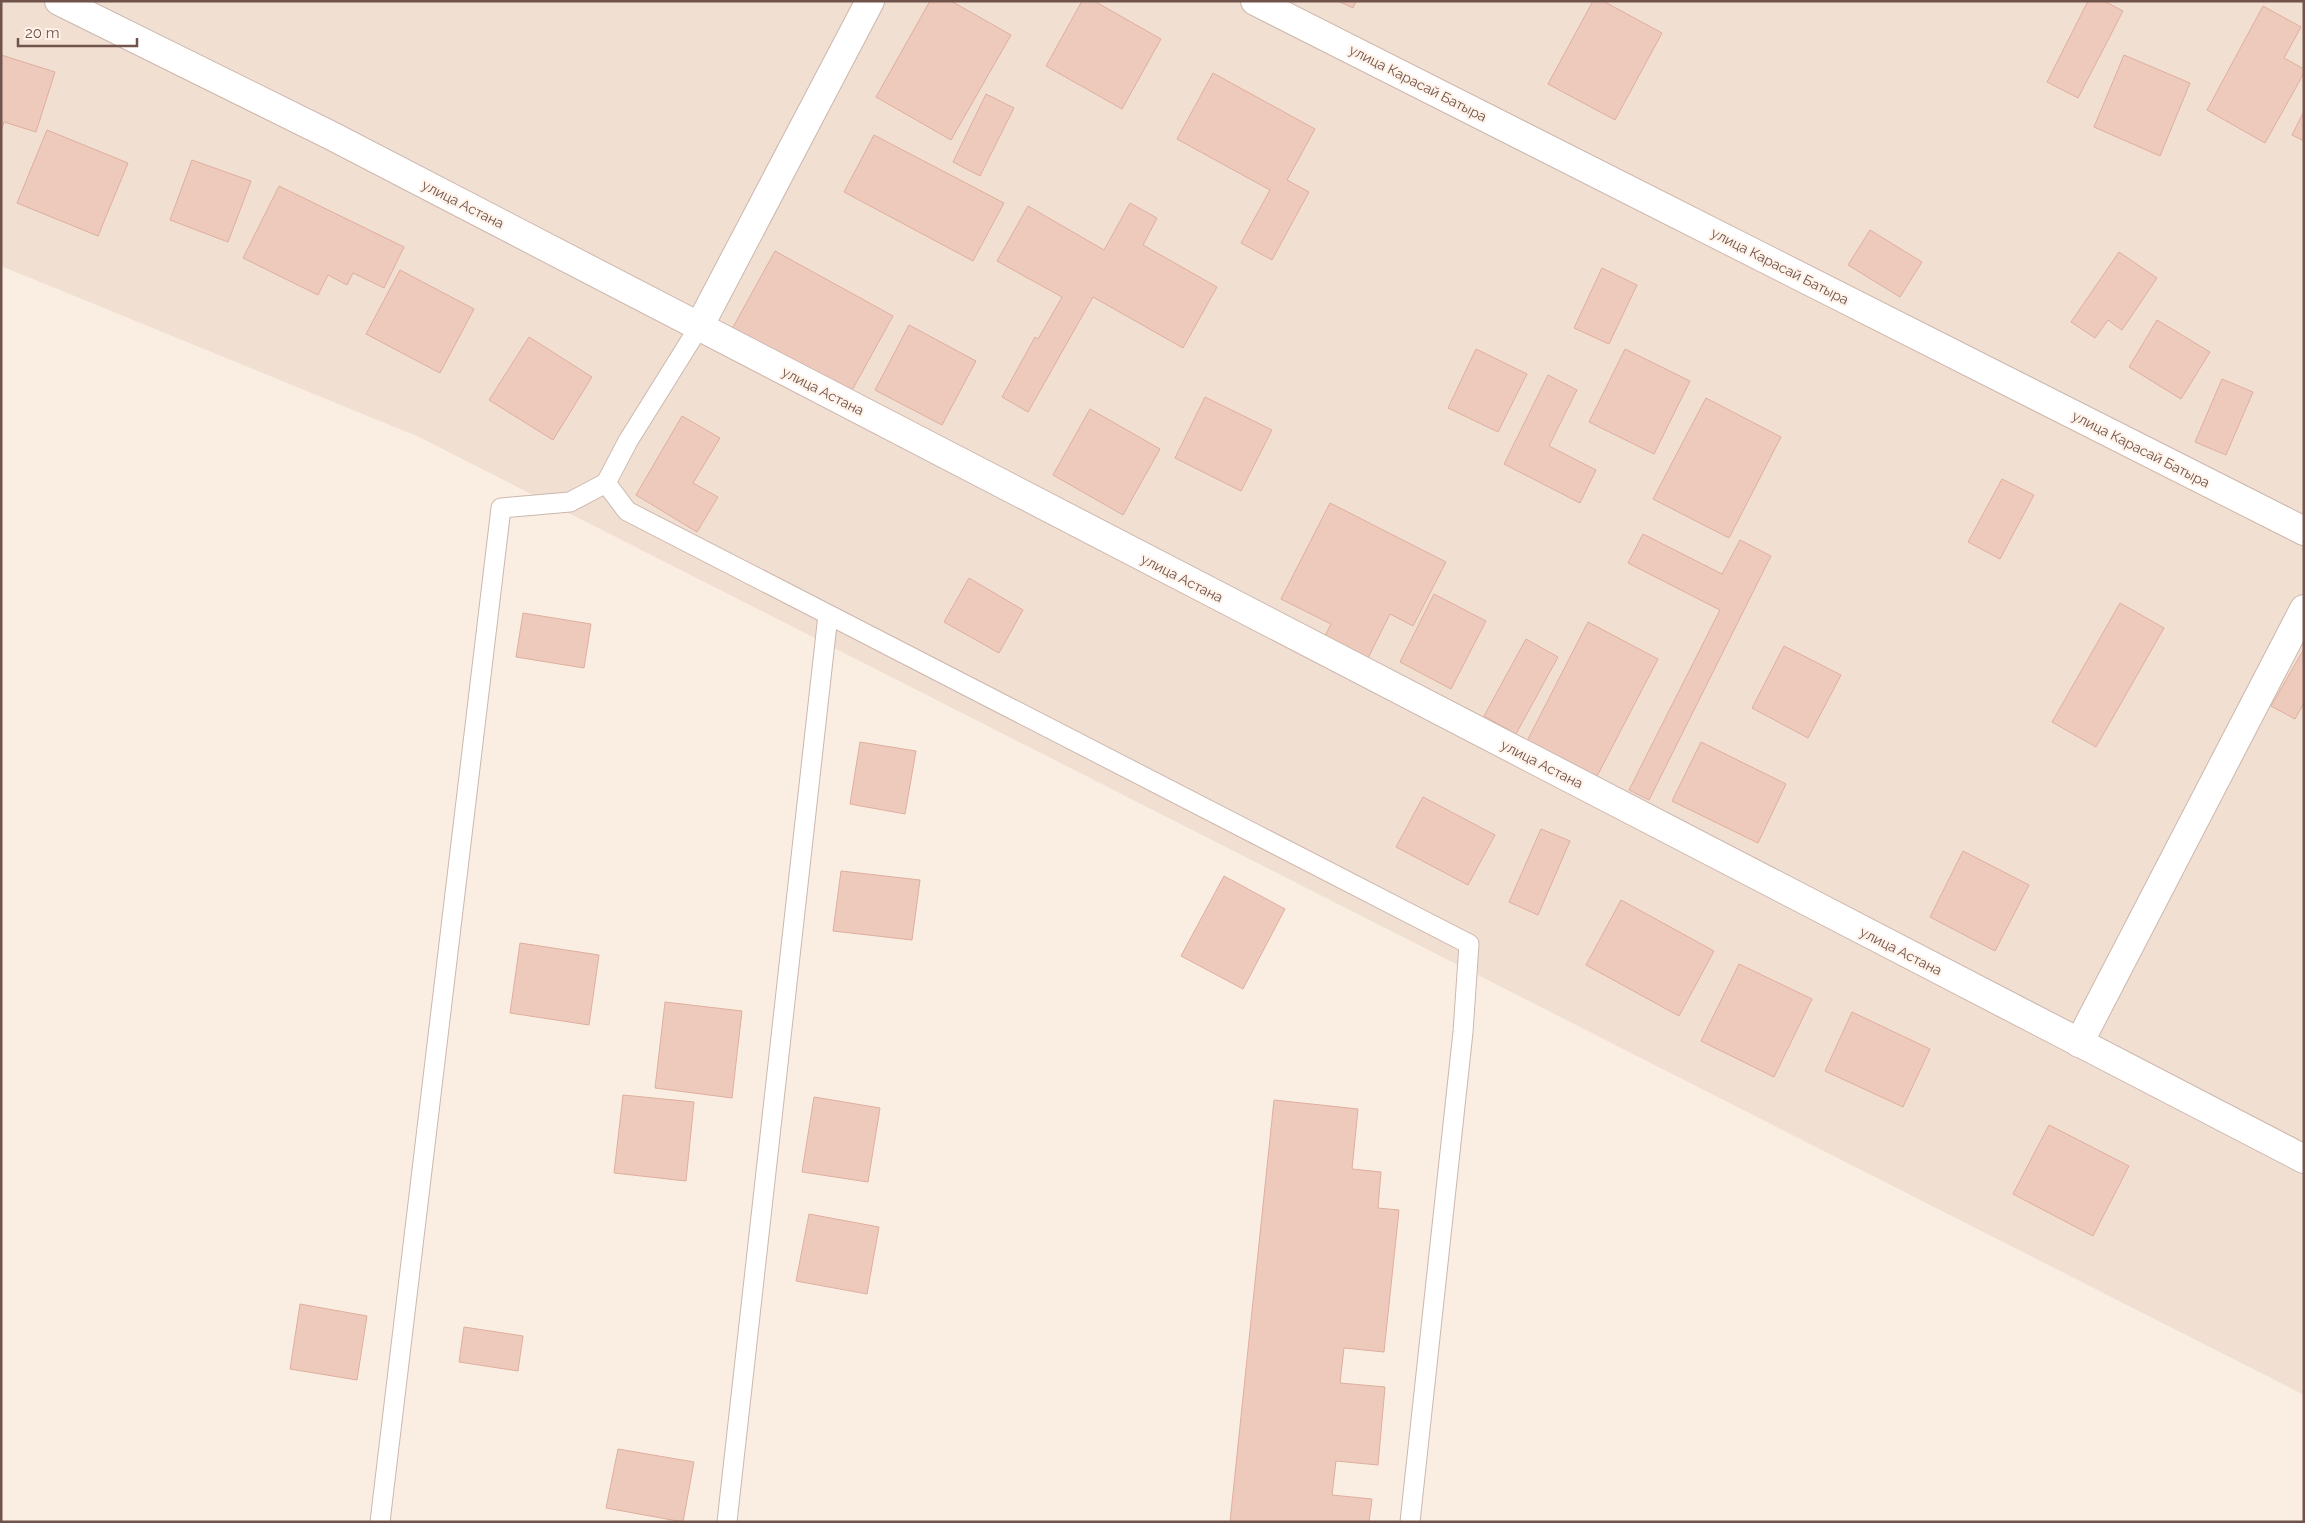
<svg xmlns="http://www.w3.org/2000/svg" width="2305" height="1523" viewBox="0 0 2305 1523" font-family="Raleway,sans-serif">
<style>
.residential{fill:#f1dfd2}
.building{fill:#eecabd;stroke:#dfae9e}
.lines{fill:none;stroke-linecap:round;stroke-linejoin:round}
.lane-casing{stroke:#cdb7ad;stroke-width:21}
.street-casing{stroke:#cdb7ad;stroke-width:30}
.lane{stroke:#fff;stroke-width:19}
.street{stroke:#fff;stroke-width:28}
.labels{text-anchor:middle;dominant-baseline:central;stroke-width:4;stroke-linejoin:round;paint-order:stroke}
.street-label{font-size:14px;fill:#70534b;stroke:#fef2e9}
</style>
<rect width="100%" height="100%" fill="#faeee3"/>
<path class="residential" d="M1,1H2304V1395L419,437L1,266Z"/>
<g class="building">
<path d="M930,1H951L1011,35L951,140L876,97Z"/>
<path d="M1082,1H1094L1161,39L1122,109L1046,66Z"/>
<path d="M1338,1H1356L1353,8Z"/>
<path d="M1593,1H1603L1662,33L1615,120L1548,84Z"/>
<path d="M2088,1H2104L2123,11L2078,98L2047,82Z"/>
<path d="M2263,6L2301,27L2284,58L2304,69V73L2265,143L2207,110Z"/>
<path d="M1,55L55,72L36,132L4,122L1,131Z"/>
<path d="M2124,55L2190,83L2160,156L2094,127Z"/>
<path d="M1213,73L1315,129L1287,180L1309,192L1272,260L1241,243L1270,190L1177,139Z"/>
<path d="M986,94L1014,108L980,176L953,162Z"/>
<path d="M2304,111V141L2292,135Z"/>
<path d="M47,130L128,163L98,236L17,203Z"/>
<path d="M874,135L1004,203L973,261L844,192Z"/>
<path d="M192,160L251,181L228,242L170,220Z"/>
<path d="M279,186L404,247L384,288L353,273L347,285L328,275L318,295L243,258Z"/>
<path d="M1130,203L1157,218L1143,245L1217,287L1183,348L1093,297L1028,412L1002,397L1035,337L1038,339L1062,297L997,261L1028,206L1104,250Z"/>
<path d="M1870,230L1922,262L1900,297L1848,265Z"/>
<path d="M775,251L893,316L850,394L732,329Z"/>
<path d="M2119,252L2157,278L2122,330L2108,320L2095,338L2071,322Z"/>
<path d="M1602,268L1637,285L1609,344L1574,328Z"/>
<path d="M400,270L474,309L440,373L366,334Z"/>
<path d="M2157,320L2210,352L2181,399L2129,367Z"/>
<path d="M909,325L976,361L942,425L875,390Z"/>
<path d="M529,337L592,377L553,440L489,400Z"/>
<path d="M1476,349L1527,374L1498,432L1448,408Z"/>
<path d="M1625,349L1690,381L1654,454L1589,422Z"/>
<path d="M1548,375L1577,390L1549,446L1596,470L1580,503L1504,464Z"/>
<path d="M2222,379L2253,392L2226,455L2195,442Z"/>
<path d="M1205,397L1272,430L1241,491L1175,458Z"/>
<path d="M1706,398L1781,437L1729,538L1653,499Z"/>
<path d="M1090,409L1160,449L1123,515L1053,475Z"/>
<path d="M682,416L720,438L693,483L718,497L697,532L636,495Z"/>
<path d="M2002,479L2034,495L2000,559L1968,542Z"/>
<path d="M1330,503L1446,562L1413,626L1390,614L1367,660L1324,638L1331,624L1281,599Z"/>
<path d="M1643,534L1722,574L1740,540L1771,556L1649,800L1629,790L1720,610L1628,563Z"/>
<path d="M969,578L1023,610L999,653L944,622Z"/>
<path d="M1434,594L1486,621L1451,689L1400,662Z"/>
<path d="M2120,603L2164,628L2096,747L2052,722Z"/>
<path d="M523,613L591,624L584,668L516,657Z"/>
<path d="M1588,622L1658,659L1595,780L1526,743Z"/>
<path d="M1526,639L1558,657L1516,734L1484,716Z"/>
<path d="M1784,646L1841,675L1808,738L1752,708Z"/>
<path d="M2304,649V703L2295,719L2271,706Z"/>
<path d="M860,742L916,751L905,814L850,804Z"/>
<path d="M1701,742L1786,784L1758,843L1672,801Z"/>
<path d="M1423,797L1495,835L1468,885L1396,847Z"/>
<path d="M1541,829L1570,841L1538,915L1509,902Z"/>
<path d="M1963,851L2029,885L1995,951L1930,917Z"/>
<path d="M841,871L920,880L912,940L833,931Z"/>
<path d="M1224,876L1285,909L1243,989L1181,956Z"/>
<path d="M1621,900L1714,951L1679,1016L1586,965Z"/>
<path d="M520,943L599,955L589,1025L510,1013Z"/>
<path d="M1739,964L1812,999L1774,1077L1701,1041Z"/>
<path d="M665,1002L742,1011L732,1098L655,1088Z"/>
<path d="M1852,1012L1930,1049L1903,1107L1825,1071Z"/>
<path d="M623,1095L694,1102L686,1181L614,1173Z"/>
<path d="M814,1097L880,1108L868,1182L802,1172Z"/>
<path d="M1274,1100L1358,1109L1352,1169L1381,1172L1378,1208L1399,1210L1384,1352L1344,1348L1340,1383L1385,1387L1378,1465L1336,1461L1332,1495L1372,1499L1369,1522H1230Z"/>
<path d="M2049,1125L2129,1166L2093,1236L2013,1194Z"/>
<path d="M809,1214L879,1227L867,1294L796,1281Z"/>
<path d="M300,1304L367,1316L357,1380L290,1369Z"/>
<path d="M464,1327L523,1336L518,1371L459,1362Z"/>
<path d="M618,1449L694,1462L683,1522L606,1508Z"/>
</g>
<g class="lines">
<g class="lane-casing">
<g id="lane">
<path d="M699,327L628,441L606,483L627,511L1469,944L1463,1032L1410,1522"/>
<path d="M380,1522L501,508L570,502L606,483"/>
<path d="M727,1522L828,615"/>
</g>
</g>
<g class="street-casing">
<g id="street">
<path d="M59,1L332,136L2304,1159"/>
<path d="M1255,1L2304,531"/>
<path d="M699,327L870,1"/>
<path d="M2079,1043L2304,609"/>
</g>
</g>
<use href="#lane" class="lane"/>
<use href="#street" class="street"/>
</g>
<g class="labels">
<g class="street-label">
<text transform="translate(1418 83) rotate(27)">улица Карасай Батыра</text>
<text transform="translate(463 204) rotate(27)">улица Астана</text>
<text transform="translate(1780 266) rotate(27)">улица Карасай Батыра</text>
<text transform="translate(823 391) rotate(27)">улица Астана</text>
<text transform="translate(2141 449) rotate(27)">улица Карасай Батыра</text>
<text transform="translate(1182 578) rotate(27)">улица Астана</text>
<text transform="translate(1542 764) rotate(27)">улица Астана</text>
<text transform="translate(1901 951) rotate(27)">улица Астана</text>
</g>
</g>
<rect width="2305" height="1523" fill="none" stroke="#70534b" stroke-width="5"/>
<path d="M18 38v8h119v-8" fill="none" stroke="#70534b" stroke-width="2.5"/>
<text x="25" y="38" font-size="15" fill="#70534b" stroke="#fef2e9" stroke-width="4" paint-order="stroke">20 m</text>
</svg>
